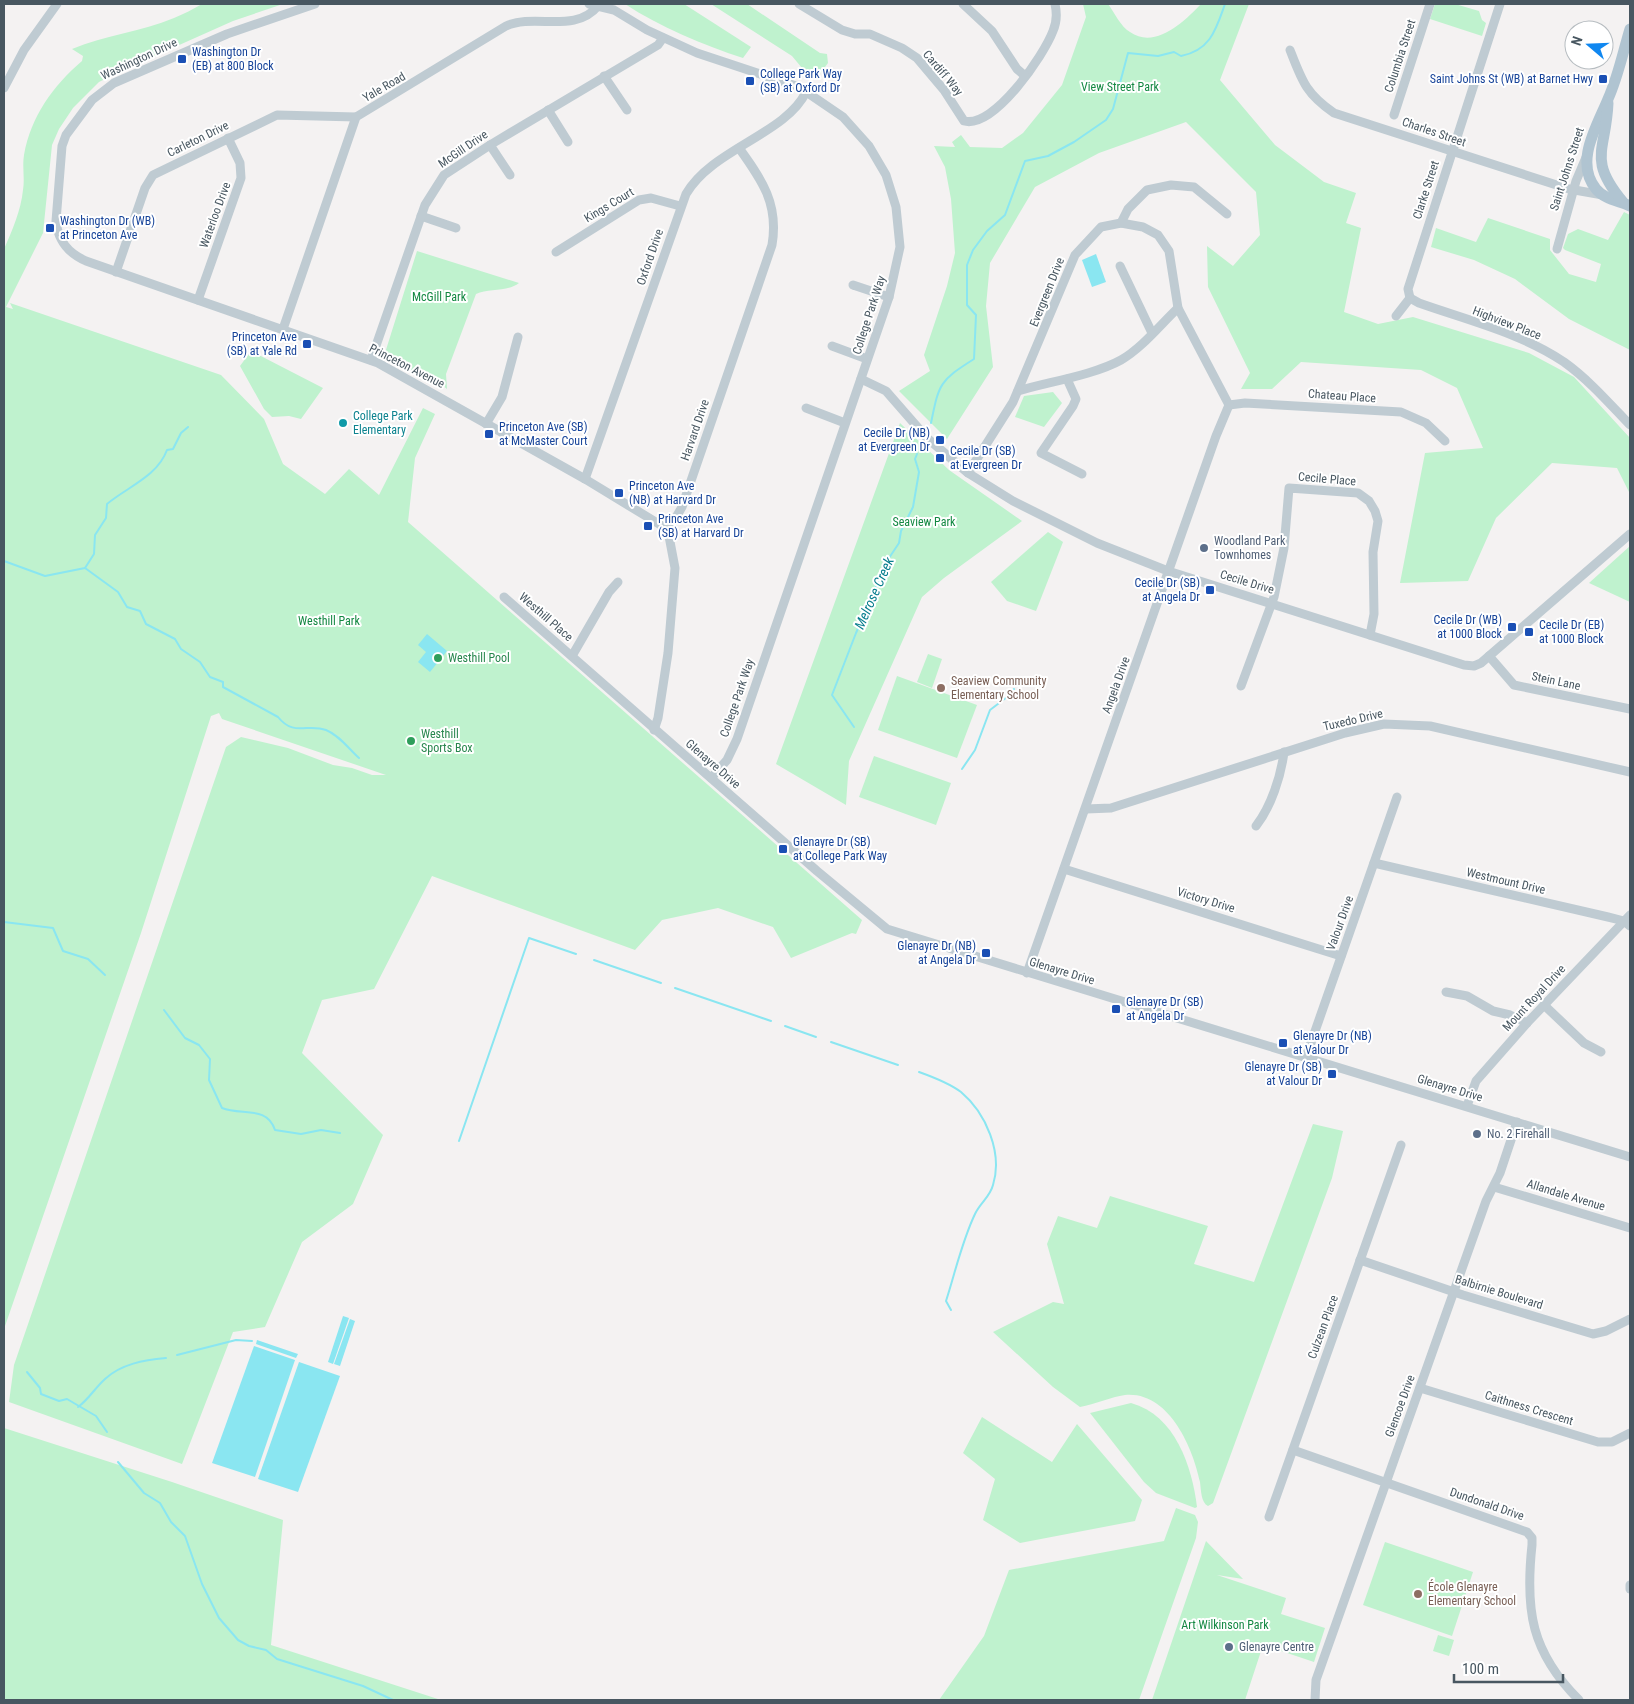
<svg xmlns="http://www.w3.org/2000/svg" width="1634" height="1704" viewBox="0 0 1634 1704" font-family="'Roboto Condensed',sans-serif">
<style>
.green{fill:#bff2ce}
.water{fill:#8ae6f1}
.lines{fill:none;stroke-linecap:round;stroke-linejoin:round}
.stream{stroke:#8ae6f1;stroke-width:2}
.minor{stroke:#bfcbd2;stroke-width:9}
.major{stroke:#b0c4d1;stroke-width:11}
.transit-dot{fill:#1a4fb4;stroke:#fff;stroke-width:2}
.culture-dot{fill:#0f9aa8;stroke:#fff;stroke-width:2}
.service-dot{fill:#5c6f8a;stroke:#fff;stroke-width:2}
.leisure-dot{fill:#2e9e5b;stroke:#fff;stroke-width:2}
.education-dot{fill:#8d6e63;stroke:#fff;stroke-width:2}
.labels{text-anchor:middle;dominant-baseline:central;stroke-width:4;stroke-linejoin:round;paint-order:stroke}
.transit-label{font-size:12px;fill:#164399;stroke:#fff;text-anchor:start}
.street-label{font-size:12px;fill:#485761;stroke:#fff}
.park-label{font-size:12px;fill:#138842;stroke:#fff}
.culture-label{font-size:12px;fill:#0d838f;stroke:#fff;text-anchor:start}
.service-label{font-size:12px;fill:#4e5e75;stroke:#fff;text-anchor:start}
.leisure-label{font-size:12px;fill:#27864d;stroke:#fff;text-anchor:start}
.education-label{font-size:12px;fill:#785e54;stroke:#fff;text-anchor:start}
.water-label{font-size:14px;font-style:italic;fill:#087e8e;stroke:#fff}
</style>
<rect width="100%" height="100%" fill="#f4f2f2"/>
<g class="green">
<path d="M202,4H283L233,21L121,71L99,82L73,108L59,129L52,145L43,233L6,307L13,309L10,303L221,375L264,419L283,464L325,494L349,469L379,495L423,408L435,414L415,458L408,522L862,920L856,934L852,933L791,958L773,927L718,908L662,920L635,950L432,876L374,989L322,1000L302,1053L383,1135L353,1204L302,1242L265,1327L233,1332L182,1464L9,1402L14,1365L226,747L241,737L288,748L333,765L352,768L372,775H386L222,719L219,713L211,716L141,933L4,1329V249C12,231 21,210 23,190C25,178 22,167 24,155C31,116 53,86 82,61L83,56L72,49C105,35 141,32 174,18C184,14 193,9 202,4Z"/>
<path d="M625,4H684L751,47L743,58C703,45 660,27 625,4Z"/>
<path d="M711,4H747L820,53L827,54L828,63L816,79L802,68L792,56Z"/>
<path d="M1083,4H1108C1114,12 1121,27 1130,32C1155,50 1185,21 1201,4H1249L1220,80L1275,145L1324,182L1356,193L1346,223L1361,228L1344,312L1378,324L1413,317L1529,353L1574,377L1630,438V494L1617,468L1552,463L1496,518L1468,581L1400,583L1425,453L1483,448L1457,388L1421,370L1301,362L1272,389H1241L1250,373L1208,287L1207,246L1233,266L1260,235L1256,192L1186,122L1099,153L1035,187L990,263L986,306L993,367L947,439L899,391L930,371L924,355L947,286L955,253L951,199L945,167L934,146L955,147L952,142L961,135L970,147L1002,148L1023,133L1062,85L1086,17Z"/>
<path d="M1435,4H1455L1479,11L1482,20L1486,23L1482,36L1430,19Z"/>
<path d="M1624,212L1630,215V350L1569,319L1515,279L1474,260L1431,247L1436,228L1476,242L1488,218L1550,239V250L1569,274L1596,282L1601,264L1565,250L1563,248L1568,234L1578,229L1608,240Z"/>
<path d="M417,251L519,283C508,292 489,288 476,294L446,374L447,389L442,385L440,389L385,353Z"/>
<path d="M251,351L323,388L301,419L289,416L272,417L264,409L240,366Z"/>
<path d="M1053,392L1062,403L1044,427L1015,417L1024,396Z"/>
<path d="M900,423L949,470L1022,521L944,578L922,597L849,761L846,805L776,764Z"/>
<path d="M1048,532L1063,542L1036,611L1007,601L991,582Z"/>
<path d="M1630,546V602L1589,583Z"/>
<path d="M928,654L942,659L932,688L917,682Z"/>
<path d="M897,676L977,705L957,758L878,730Z"/>
<path d="M874,756L951,783L936,825L859,797Z"/>
<path d="M1313,1124L1343,1131L1332,1178L1213,1503L1208,1506C1201,1503 1201,1490 1200,1482C1193,1448 1169,1391 1125,1395C1111,1397 1095,1404 1080,1407L1053,1387L993,1332L1053,1302L1064,1304L1047,1244L1058,1216L1097,1228L1110,1196L1208,1226L1194,1264L1254,1282Z"/>
<path d="M1131,1403C1175,1415 1192,1466 1197,1507L1195,1508L1156,1493L1144,1482L1090,1413Z"/>
<path d="M982,1417L1052,1462L1077,1424L1142,1500L1135,1521L1020,1543L983,1520L995,1479L963,1453Z"/>
<path d="M4,1428L172,1482L283,1520L271,1645L441,1700H4Z"/>
<path d="M1176,1508L1195,1515L1198,1522L1196,1538L1139,1700H939L984,1636L1009,1570L1164,1541Z"/>
<path d="M1206,1541L1243,1579L1217,1575L1286,1598L1281,1614L1325,1628L1314,1662L1263,1645L1245,1700H1152Z"/>
<path d="M1385,1542L1473,1572L1452,1636L1363,1605Z"/>
<path d="M1438,1635L1454,1640L1449,1656L1433,1651Z"/>
</g>
<g class="water">
<path d="M1096,254L1106,282L1092,287L1082,260Z"/>
<path d="M427,634L447,651L430,672L418,662L426,652L418,645Z"/>
<path d="M343,1316L349,1318L333,1364L328,1362Z"/>
<path d="M350,1319L355,1321L340,1366L334,1364Z"/>
<path d="M257,1340L298,1354L296,1358L256,1344Z"/>
<path d="M254,1346L295,1360L255,1477L212,1463Z"/>
<path d="M299,1362L340,1376L298,1492L258,1479Z"/>
</g>
<g class="lines">
<g class="stream">
<path d="M931,423C939,384 939,381 974,359L976,315L967,305V265L973,250L987,231L1005,215L1025,161L1048,156L1074,142L1106,120L1113,109L1128,53L1158,56L1174,52L1181,56C1211,50 1216,29 1225,4"/>
<path d="M4,561L45,576L85,568L94,554L95,535L106,518L107,504C127,487 157,477 167,450L173,449L181,433L188,427"/>
<path d="M85,568L118,592L127,607L140,611L146,624L175,639L181,649L200,662L210,677L223,682V687L278,717C294,737 307,723 326,730C339,735 349,749 359,758"/>
<path d="M854,727L832,695L856,633L887,561L899,543L901,531L913,507L919,472L915,459L917,454"/>
<path d="M962,769L975,750L990,710L1007,697L1014,689"/>
<path d="M4,922L53,928L63,951L88,959L105,975"/>
<path d="M594,960L661,983"/>
<path d="M675,988L771,1021"/>
<path d="M164,1010L185,1038L199,1045L210,1059L209,1080L222,1108C241,1116 267,1105 275,1130L301,1134L321,1130L340,1133"/>
<path d="M785,1026L816,1037"/>
<path d="M831,1042L898,1065"/>
<path d="M919,1072C933,1077 949,1083 961,1092C986,1113 1003,1153 993,1185C990,1197 980,1203 975,1214C962,1241 955,1273 946,1301L951,1310"/>
<path d="M459,1141L529,938L576,954"/>
<path d="M177,1355L236,1340L252,1341"/>
<path d="M27,1372L40,1388L41,1394L59,1401L67,1399L96,1416L107,1432"/>
<path d="M78,1407C88,1400 95,1388 105,1379C121,1364 144,1360 166,1358"/>
<path d="M118,1462L144,1493L160,1503L171,1522L185,1536L202,1584L219,1618L238,1640L249,1646L266,1650L277,1659L363,1686L393,1700"/>
</g>
<g class="minor">
<path d="M315,4L227,34L114,83L92,100L66,135L62,146L56,221C58,241 68,253 86,261L378,363L585,479L659,524L668,531"/>
<path d="M589,4L614,10L647,30L697,53L799,87L843,117L869,146L886,175L896,207L900,247L889,297L737,739L727,760L711,778"/>
<path d="M799,4L842,30L855,34H870L902,48L917,58L944,90L964,121C994,129 1044,55 1053,31C1057,22 1057,13 1055,4"/>
<path d="M963,4L992,31L1017,69L1025,76"/>
<path d="M1290,50C1302,81 1306,94 1334,113L1569,189L1603,195"/>
<path d="M604,76L627,110"/>
<path d="M4,88L24,50L57,4"/>
<path d="M548,110L568,142"/>
<path d="M1394,115L1430,4"/>
<path d="M490,145L510,175"/>
<path d="M421,216L456,228"/>
<path d="M1121,223L1128,209L1147,190L1171,185L1194,187L1227,214"/>
<path d="M1557,249L1576,181L1587,155"/>
<path d="M556,252L639,200L651,198L680,206"/>
<path d="M1120,266L1152,333"/>
<path d="M116,272L145,188L153,175L277,115L356,117"/>
<path d="M853,285L889,297"/>
<path d="M1410,298L1408,289L1500,4"/>
<path d="M1410,298L1419,303C1467,320 1521,333 1564,362C1589,380 1609,403 1630,425"/>
<path d="M198,300L241,178L240,163L228,138"/>
<path d="M1396,316L1410,298"/>
<path d="M283,329L356,117L506,26C535,13 575,34 598,6"/>
<path d="M832,346L867,359"/>
<path d="M371,360L425,205L444,175L490,145L658,45L663,38"/>
<path d="M861,379L886,391L927,438L968,473L1013,501L1097,543L1168,571L1464,665L1474,666L1481,663L1630,534"/>
<path d="M1067,379L1076,399L1073,406L1041,453L1082,474"/>
<path d="M1018,391C1048,382 1094,375 1121,360C1142,348 1160,325 1178,308"/>
<path d="M1229,405L1245,403L1401,412L1426,423L1445,441"/>
<path d="M806,408L845,423"/>
<path d="M486,424L502,397L518,337"/>
<path d="M968,473L1013,402L1075,255L1101,227L1121,223L1143,227L1158,235L1169,251L1178,308L1229,405"/>
<path d="M585,479L686,194C712,149 786,134 806,92"/>
<path d="M504,597L817,871L887,929L1630,1157"/>
<path d="M572,656L609,592L618,582"/>
<path d="M1489,656L1514,685L1630,709"/>
<path d="M1241,686L1274,597L1284,548L1289,488L1358,493L1369,501L1375,511L1378,521L1373,552L1374,614L1370,635"/>
<path d="M654,730L658,718L668,653L675,568L668,531L682,507L772,245C779,204 762,180 739,148"/>
<path d="M1086,809L1111,808L1345,733L1384,724L1430,726L1630,772"/>
<path d="M1256,826C1271,807 1281,776 1284,752"/>
<path d="M1374,863L1608,917L1624,921L1630,926"/>
<path d="M1064,869L1341,956"/>
<path d="M1027,973L1216,436L1229,405"/>
<path d="M1446,992L1467,996L1493,1011L1510,1015L1527,1023"/>
<path d="M1544,1005L1584,1043L1601,1052"/>
<path d="M1306,1057L1397,797"/>
<path d="M1467,1106L1476,1081L1527,1023L1630,915"/>
<path d="M1494,1187L1630,1228"/>
<path d="M1360,1260L1463,1295L1593,1334L1606,1331L1630,1319"/>
<path d="M1420,1388L1598,1442H1612L1630,1433"/>
<path d="M1293,1450L1527,1532L1532,1538V1545C1525,1610 1531,1652 1579,1700"/>
<path d="M1269,1517L1401,1145"/>
<path d="M1630,1585V1589"/>
<path d="M1315,1700L1316,1680L1486,1201L1500,1173L1517,1122"/>
</g>
<g class="major">
<path d="M1630,29C1623,52 1618,77 1608,99C1597,126 1574,162 1596,189C1604,199 1619,201 1630,206"/>
<path d="M1608,103C1606,151 1587,159 1623,202"/>
</g>
</g>
<g class="transit-dot">
<rect x="177" y="54" width="10" height="10" rx="2.5"/>
<rect x="1598" y="74" width="10" height="10" rx="2.5"/>
<rect x="745" y="76" width="10" height="10" rx="2.5"/>
<rect x="45" y="223" width="10" height="10" rx="2.5"/>
<rect x="302" y="339" width="10" height="10" rx="2.5"/>
<rect x="484" y="429" width="10" height="10" rx="2.5"/>
<rect x="935" y="435" width="10" height="10" rx="2.5"/>
<rect x="935" y="453" width="10" height="10" rx="2.5"/>
<rect x="614" y="488" width="10" height="10" rx="2.5"/>
<rect x="643" y="521" width="10" height="10" rx="2.5"/>
<rect x="1205" y="585" width="10" height="10" rx="2.5"/>
<rect x="1507" y="622" width="10" height="10" rx="2.5"/>
<rect x="1524" y="627" width="10" height="10" rx="2.5"/>
<rect x="778" y="844" width="10" height="10" rx="2.5"/>
<rect x="981" y="948" width="10" height="10" rx="2.5"/>
<rect x="1111" y="1004" width="10" height="10" rx="2.5"/>
<rect x="1278" y="1038" width="10" height="10" rx="2.5"/>
<rect x="1327" y="1069" width="10" height="10" rx="2.5"/>
</g>
<circle class="culture-dot" cx="343" cy="423" r="5"/>
<g class="service-dot">
<circle cx="1204" cy="548" r="5"/>
<circle cx="1477" cy="1134" r="5"/>
<circle cx="1229" cy="1647" r="5"/>
</g>
<g class="leisure-dot">
<circle cx="438" cy="658" r="5"/>
<circle cx="411" cy="741" r="5"/>
</g>
<g class="education-dot">
<circle cx="941" cy="688" r="5"/>
<circle cx="1418" cy="1594" r="5"/>
</g>
<g class="labels">
<g class="transit-label">
<text x="192" y="52">Washington Dr<tspan x="192" dy="14">(EB) at 800 Block</tspan></text>
<text x="760" y="74">College Park Way<tspan x="760" dy="14">(SB) at Oxford Dr</tspan></text>
<text x="1593" y="79" text-anchor="end">Saint Johns St (WB) at Barnet Hwy</text>
<text x="60" y="221">Washington Dr (WB)<tspan x="60" dy="14">at Princeton Ave</tspan></text>
<text x="297" y="337" text-anchor="end">Princeton Ave<tspan x="297" dy="14">(SB) at Yale Rd</tspan></text>
<text x="499" y="427">Princeton Ave (SB)<tspan x="499" dy="14">at McMaster Court</tspan></text>
<text x="930" y="433" text-anchor="end">Cecile Dr (NB)<tspan x="930" dy="14">at Evergreen Dr</tspan></text>
<text x="950" y="451">Cecile Dr (SB)<tspan x="950" dy="14">at Evergreen Dr</tspan></text>
<text x="629" y="486">Princeton Ave<tspan x="629" dy="14">(NB) at Harvard Dr</tspan></text>
<text x="658" y="519">Princeton Ave<tspan x="658" dy="14">(SB) at Harvard Dr</tspan></text>
<text x="1200" y="583" text-anchor="end">Cecile Dr (SB)<tspan x="1200" dy="14">at Angela Dr</tspan></text>
<text x="1502" y="620" text-anchor="end">Cecile Dr (WB)<tspan x="1502" dy="14">at 1000 Block</tspan></text>
<text x="1539" y="625">Cecile Dr (EB)<tspan x="1539" dy="14">at 1000 Block</tspan></text>
<text x="793" y="842">Glenayre Dr (SB)<tspan x="793" dy="14">at College Park Way</tspan></text>
<text x="976" y="946" text-anchor="end">Glenayre Dr (NB)<tspan x="976" dy="14">at Angela Dr</tspan></text>
<text x="1126" y="1002">Glenayre Dr (SB)<tspan x="1126" dy="14">at Angela Dr</tspan></text>
<text x="1293" y="1036">Glenayre Dr (NB)<tspan x="1293" dy="14">at Valour Dr</tspan></text>
<text x="1322" y="1067" text-anchor="end">Glenayre Dr (SB)<tspan x="1322" dy="14">at Valour Dr</tspan></text>
</g>
<g class="street-label">
<text transform="translate(1400 56) rotate(-72)">Columbia Street</text>
<text transform="translate(139 59) rotate(-25)">Washington Drive</text>
<text transform="translate(943 73) rotate(50)">Cardiff Way</text>
<text transform="translate(384 87) rotate(-30)">Yale Road</text>
<text transform="translate(1434 132) rotate(19)">Charles Street</text>
<text transform="translate(198 139) rotate(-26)">Carleton Drive</text>
<text transform="translate(463 149) rotate(-34)">McGill Drive</text>
<text transform="translate(1567 169) rotate(-72)">Saint Johns Street</text>
<text transform="translate(1426 190) rotate(-72)">Clarke Street</text>
<text transform="translate(609 205) rotate(-31)">Kings Court</text>
<text transform="translate(215 215) rotate(-70)">Waterloo Drive</text>
<text transform="translate(650 257) rotate(-71)">Oxford Drive</text>
<text transform="translate(1047 292) rotate(-68)">Evergreen Drive</text>
<text transform="translate(869 315) rotate(-72)">College Park Way</text>
<text transform="translate(1507 323) rotate(21)">Highview Place</text>
<text transform="translate(407 366) rotate(27)">Princeton Avenue</text>
<text transform="translate(1342 396) rotate(4)">Chateau Place</text>
<text transform="translate(695 430) rotate(-71)">Harvard Drive</text>
<text transform="translate(1327 479) rotate(5)">Cecile Place</text>
<text transform="translate(1247 582) rotate(17)">Cecile Drive</text>
<text transform="translate(546 617) rotate(41)">Westhill Place</text>
<text transform="translate(1556 681) rotate(12)">Stein Lane</text>
<text transform="translate(1116 685) rotate(-70)">Angela Drive</text>
<text transform="translate(737 698) rotate(-71)">College Park Way</text>
<text transform="translate(1353 720) rotate(-13)">Tuxedo Drive</text>
<text transform="translate(713 764) rotate(41)">Glenayre Drive</text>
<text transform="translate(1506 881) rotate(13)">Westmount Drive</text>
<text transform="translate(1206 900) rotate(17)">Victory Drive</text>
<text transform="translate(1340 923) rotate(-70)">Valour Drive</text>
<text transform="translate(1062 971) rotate(17)">Glenayre Drive</text>
<text transform="translate(1534 998) rotate(-47)">Mount Royal Drive</text>
<text transform="translate(1450 1088) rotate(17)">Glenayre Drive</text>
<text transform="translate(1566 1195) rotate(17)">Allandale Avenue</text>
<text transform="translate(1499 1292) rotate(17)">Balbirnie Boulevard</text>
<text transform="translate(1323 1327) rotate(-70)">Culzean Place</text>
<text transform="translate(1400 1406) rotate(-70)">Glencoe Drive</text>
<text transform="translate(1529 1408) rotate(17)">Caithness Crescent</text>
<text transform="translate(1487 1504) rotate(19)">Dundonald Drive</text>
</g>
<g class="park-label">
<text x="1120" y="87">View Street Park</text>
<text x="439" y="297">McGill Park</text>
<text x="924" y="522">Seaview Park</text>
<text x="329" y="621">Westhill Park</text>
<text x="1225" y="1625">Art Wilkinson Park</text>
</g>
<g class="culture-label">
<text x="353" y="416">College Park<tspan x="353" dy="14">Elementary</tspan></text>
</g>
<g class="service-label">
<text x="1214" y="541">Woodland Park<tspan x="1214" dy="14">Townhomes</tspan></text>
<text x="1487" y="1134">No. 2 Firehall</text>
<text x="1239" y="1647">Glenayre Centre</text>
</g>
<g class="leisure-label">
<text x="448" y="658">Westhill Pool</text>
<text x="421" y="734">Westhill<tspan x="421" dy="14">Sports Box</tspan></text>
</g>
<g class="education-label">
<text x="951" y="681">Seaview Community<tspan x="951" dy="14">Elementary School</tspan></text>
<text x="1428" y="1587">École Glenayre<tspan x="1428" dy="14">Elementary School</tspan></text>
</g>
<g class="water-label">
<text transform="translate(874 593) rotate(-66)">Melrose Creek</text>
</g>
</g>
<rect width="1634" height="1704" fill="none" stroke="#485761" stroke-width="10"/>
<g transform="translate(1589 45) rotate(289)"><circle r="24" fill="#ffffff" stroke="#b6bcc0"/>
<path d="M0-4L9 19L0 12L-9 19Z" fill="#1087f0"/>
<text y="-8" font-size="14" font-weight="bold" text-anchor="middle" fill="#485761">N</text>
</g>
<path d="M1454 1674v8h109v-8" fill="none" stroke="#485761" stroke-width="2.5"/>
<text x="1462" y="1674" font-size="15" fill="#485761" stroke="#ffffff" stroke-width="4" paint-order="stroke">100 m</text>
</svg>
